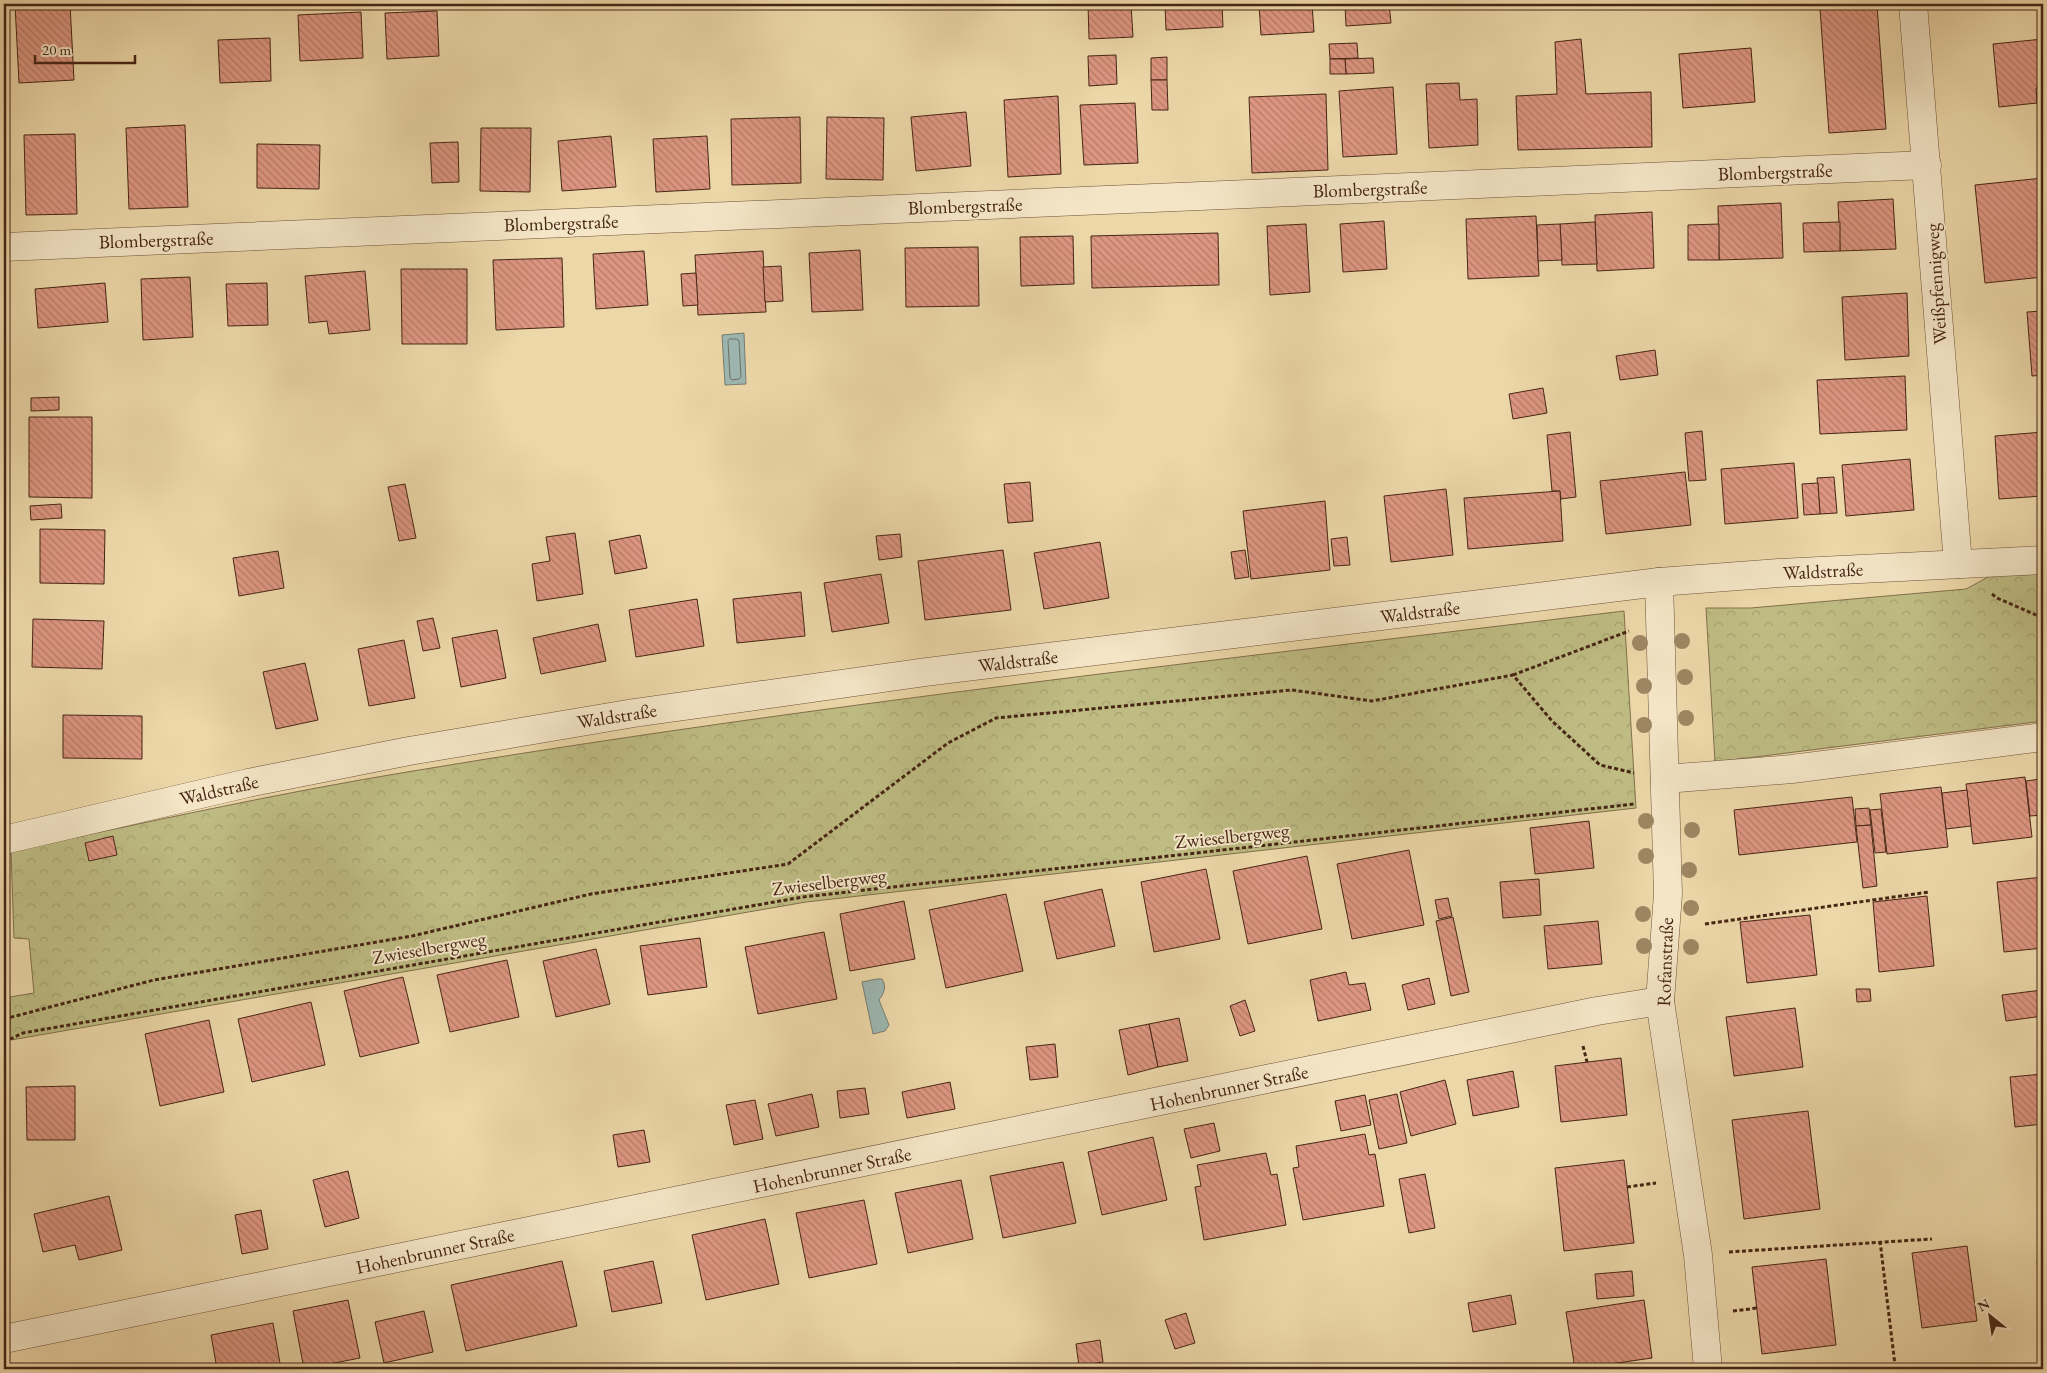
<svg xmlns="http://www.w3.org/2000/svg" width="2047" height="1373" viewBox="0 0 2047 1373" font-family="'EB Garamond',serif">
<style>
.park{fill:url(#park-crowns);stroke:#82704c}
.water{fill:#9cb7b2;stroke:#7a7d73}
.lines{fill:none;stroke-linecap:round;stroke-linejoin:round}
.shore{stroke:#726e63;stroke-width:1}
.building{fill:url(#building-back-hatch);stroke:#472514}
.minor-casing{stroke:#705239;stroke-width:29}
.path{stroke:#472514;stroke-width:3;stroke-dasharray:4 2.5;stroke-linecap:butt}
.minor{stroke:#f3e5c6;stroke-width:28}
.tree{fill:#9e8663}
.labels{text-anchor:middle;dominant-baseline:central;stroke-width:4;stroke-linejoin:round;paint-order:stroke}
.street-label{font-size:19px;fill:#472514;stroke:#f3e5c6}
</style>
<defs>
<pattern id="park-crowns" width="20" height="18" patternUnits="userSpaceOnUse" patternTransform="scale(1.25)"><rect width="20" height="18" fill="#bebc83"/><path d="M2 6a3 3 0 1 1 6 0M12 15a3 3 0 1 1 6 0" fill="none" stroke="#a5a170"/></pattern>
<pattern id="building-back-hatch" width="6" height="6" patternUnits="userSpaceOnUse" patternTransform="scale(1.25)"><rect width="6" height="6" fill="#dd9681"/><path d="M-1 5l2 2M0 0l6 6M5-1l2 2" fill="none" stroke="#b57a68"/></pattern>
</defs>
<rect width="100%" height="100%" fill="#ecd7a8"/>
<filter id="stains"><feTurbulence type="fractalNoise" baseFrequency=".004" numOctaves="4"/><feColorMatrix values="0 0 0 0 .2 0 0 0 0 .09 0 0 0 0 .02 0 0 0 .5 -.17"/></filter>
<radialGradient id="worn" r=".72"><stop offset=".6" stop-color="#630" stop-opacity="0"/><stop offset="1" stop-color="#630" stop-opacity=".3"/></radialGradient>
<g class="park">
<path d="M2043,574V721L1715,762L1706,608H1751L1966,589L1990,576Z"/>
<path d="M1624,611L1636,808L806,902L11,1040L10,997L34,993L29,939L14,938L11,851C144,823 278,793 413,771C815,704 1220,660 1624,611Z"/>
</g>
<g class="water">
<path d="M744,333L746,384L725,385L722,335Z"/>
<path d="M877,979H882C887,987 884,993 879,1000L889,1025L885,1031L873,1034L862,982Z"/>
</g>
<g class="lines">
<path class="shore" d="M730,339H737L739,341L741,377L739,379L732,380L730,378L728,341Z"/>
</g>
<g class="building">
<path d="M15,4H70L74,80L19,83Z"/>
<path d="M1088,4H1131L1133,37L1089,39Z"/>
<path d="M1165,4H1222L1223,27L1166,30Z"/>
<path d="M1259,4H1312L1314,32L1261,35Z"/>
<path d="M1345,4H1389L1391,23L1346,26Z"/>
<path d="M1430,4H1471L1430,7Z"/>
<path d="M1877,5L1886,129L1829,133L1820,9Z"/>
<path d="M437,11L439,56L387,59L385,13Z"/>
<path d="M361,12L363,58L300,61L298,15Z"/>
<path d="M270,38L271,81L220,83L218,40Z"/>
<path d="M1581,39L1586,94L1651,92L1652,147L1518,150L1516,96L1557,94L1555,42Z"/>
<path d="M2043,39V88H2036L2037,103L1999,107L1993,44Z"/>
<path d="M1357,43L1358,58L1330,59L1329,44Z"/>
<path d="M1751,48L1755,102L1683,108L1679,54Z"/>
<path d="M1116,55L1117,84L1089,86L1088,56Z"/>
<path d="M1167,57V80H1151V58Z"/>
<path d="M1373,58L1374,73L1346,74L1345,59Z"/>
<path d="M1330,59H1345L1346,74H1330Z"/>
<path d="M1151,80H1167L1168,110H1152Z"/>
<path d="M1459,83L1460,100L1477,99L1478,145L1429,148L1426,84Z"/>
<path d="M1393,87L1397,154L1343,157L1339,91Z"/>
<path d="M1326,94L1328,170L1252,173L1249,97Z"/>
<path d="M1058,96L1061,174L1008,177L1004,100Z"/>
<path d="M1135,103L1138,163L1084,165L1080,105Z"/>
<path d="M966,112L971,166L916,171L911,117Z"/>
<path d="M800,117L801,183L732,185L731,119Z"/>
<path d="M827,117L884,118L883,180L826,179Z"/>
<path d="M185,125L188,207L129,209L126,128Z"/>
<path d="M481,128H531L530,192L480,191Z"/>
<path d="M75,134L77,214L26,215L24,135Z"/>
<path d="M611,136L616,187L562,191L558,141Z"/>
<path d="M707,136L710,189L656,192L653,139Z"/>
<path d="M458,142L459,182L432,183L430,143Z"/>
<path d="M257,144L320,145L319,189L257,188Z"/>
<path d="M2043,178V277L1985,283L1975,185Z"/>
<path d="M1893,199L1896,249L1840,251L1838,202Z"/>
<path d="M1781,203L1783,258L1719,260L1718,206Z"/>
<path d="M1652,212L1654,268L1597,271L1595,215Z"/>
<path d="M1536,216L1539,276L1468,279L1466,219Z"/>
<path d="M1384,221L1387,269L1343,272L1340,224Z"/>
<path d="M1595,222L1597,264L1562,265L1560,224Z"/>
<path d="M1840,222V251L1804,252L1803,223Z"/>
<path d="M1306,224L1310,292L1270,295L1267,226Z"/>
<path d="M1560,224L1562,260L1538,261L1537,225Z"/>
<path d="M1719,224V260H1688V225Z"/>
<path d="M1218,233L1219,285L1092,288L1091,236Z"/>
<path d="M1073,236L1074,284L1021,286L1020,237Z"/>
<path d="M978,247L979,306L906,307L905,248Z"/>
<path d="M860,250L863,310L812,312L809,253Z"/>
<path d="M644,251L648,305L596,309L593,254Z"/>
<path d="M763,251L766,312L698,315L695,255Z"/>
<path d="M562,258L564,327L496,330L493,260Z"/>
<path d="M781,266L783,301L765,302L763,267Z"/>
<path d="M401,269H467V344H402Z"/>
<path d="M365,271L370,330L329,334L327,321L309,323L305,276Z"/>
<path d="M696,273L698,305L683,306L681,274Z"/>
<path d="M190,277L193,337L143,340L141,279Z"/>
<path d="M105,283L108,322L38,328L35,289Z"/>
<path d="M267,283L268,325L228,326L226,284Z"/>
<path d="M1907,293L1909,356L1845,360L1842,297Z"/>
<path d="M2043,311V375L2032,376L2027,312Z"/>
<path d="M1655,350L1658,375L1620,380L1616,356Z"/>
<path d="M1905,376L1907,430L1820,434L1817,380Z"/>
<path d="M1543,388L1547,413L1513,419L1509,394Z"/>
<path d="M59,397V410L31,411V398Z"/>
<path d="M29,417H92V498L29,497Z"/>
<path d="M1702,431L1706,480L1689,481L1685,433Z"/>
<path d="M1570,432L1576,497L1561,499L1560,491H1552L1547,435Z"/>
<path d="M2043,432V496L1999,499L1995,436Z"/>
<path d="M1910,459L1914,510L1846,516L1842,465Z"/>
<path d="M1794,463L1798,518L1725,524L1721,469Z"/>
<path d="M1685,472L1691,525L1606,534L1600,481Z"/>
<path d="M1834,477L1837,513L1820,514L1817,478Z"/>
<path d="M1030,482L1033,521L1008,523L1004,484Z"/>
<path d="M1818,483L1820,514L1804,515L1802,484Z"/>
<path d="M405,484L416,538L399,541L388,487Z"/>
<path d="M1446,489L1453,555L1391,562L1384,496Z"/>
<path d="M1560,491L1563,541L1468,549L1464,498Z"/>
<path d="M1325,501L1330,570L1251,579L1243,511Z"/>
<path d="M61,504L62,518L31,520L30,506Z"/>
<path d="M40,529L105,530L104,584L40,583Z"/>
<path d="M575,533L583,594L537,601L532,564L550,561L546,537Z"/>
<path d="M900,534L902,557L879,560L876,536Z"/>
<path d="M640,535L647,568L615,574L609,541Z"/>
<path d="M1347,537L1350,565L1334,566L1331,539Z"/>
<path d="M1100,542L1109,598L1044,609L1034,553Z"/>
<path d="M1003,550L1011,610L925,620L918,561Z"/>
<path d="M1245,550L1249,577L1235,579L1231,552Z"/>
<path d="M278,551L284,588L239,596L233,558Z"/>
<path d="M881,574L889,623L832,632L824,583Z"/>
<path d="M801,592L805,636L737,643L733,599Z"/>
<path d="M697,599L704,646L636,657L629,610Z"/>
<path d="M433,618L440,648L423,651L417,621Z"/>
<path d="M33,619L104,621L102,669L32,667Z"/>
<path d="M598,624L606,661L541,674L533,638Z"/>
<path d="M497,630L506,678L461,687L452,638Z"/>
<path d="M404,640L415,698L369,706L358,649Z"/>
<path d="M305,663L318,720L276,729L263,672Z"/>
<path d="M63,715L142,716V759L63,758Z"/>
<path d="M2025,777L2032,837L1973,844L1966,784Z"/>
<path d="M2043,778V803L2040,779Z"/>
<path d="M2040,779L2043,815L2030,816L2026,781Z"/>
<path d="M1941,787L1948,847L1887,854L1880,794Z"/>
<path d="M1967,790L1971,826L1946,829L1942,793Z"/>
<path d="M1852,797L1857,842L1739,855L1734,810Z"/>
<path d="M1869,808L1871,825L1856,826L1855,809Z"/>
<path d="M1881,809L1886,852L1875,853L1870,810Z"/>
<path d="M1589,821L1594,868L1535,874L1530,828Z"/>
<path d="M1871,825L1877,886L1863,888L1856,826Z"/>
<path d="M113,836L117,855L89,861L85,843Z"/>
<path d="M1409,850L1424,925L1352,939L1337,864Z"/>
<path d="M1307,856L1322,929L1248,944L1233,871Z"/>
<path d="M1206,869L1220,939L1154,952L1141,882Z"/>
<path d="M2043,877V948L2004,952L1997,882Z"/>
<path d="M1539,879L1541,915L1503,918L1500,882Z"/>
<path d="M1102,889L1115,946L1057,959L1044,902Z"/>
<path d="M1006,894L1023,971L946,988L929,910Z"/>
<path d="M1927,896L1934,966L1879,972L1873,902Z"/>
<path d="M1448,898L1452,916L1439,919L1435,900Z"/>
<path d="M904,901L915,959L850,971L840,914Z"/>
<path d="M1810,915L1817,975L1747,983L1740,922Z"/>
<path d="M1453,917L1469,992L1451,996L1436,921Z"/>
<path d="M1598,921L1602,964L1548,969L1544,926Z"/>
<path d="M824,932L837,999L758,1014L745,947Z"/>
<path d="M700,938L707,987L648,995L640,946Z"/>
<path d="M596,949L610,1004L556,1017L543,961Z"/>
<path d="M507,960L519,1017L450,1032L437,975Z"/>
<path d="M1346,972L1349,985L1365,983L1371,1010L1318,1021L1310,980Z"/>
<path d="M403,977L419,1043L360,1057L344,991Z"/>
<path d="M1429,978L1435,1004L1408,1010L1402,985Z"/>
<path d="M1856,989H1870L1871,1001L1857,1002Z"/>
<path d="M2042,990L2043,1016L2006,1021L2002,995Z"/>
<path d="M1245,1000L1255,1031L1240,1036L1230,1006Z"/>
<path d="M311,1002L325,1065L252,1082L238,1019Z"/>
<path d="M1795,1008L1803,1067L1734,1076L1726,1017Z"/>
<path d="M1179,1018L1188,1061L1158,1067L1149,1024Z"/>
<path d="M209,1020L224,1092L160,1106L145,1034Z"/>
<path d="M1149,1024L1158,1067L1128,1075L1119,1030Z"/>
<path d="M1055,1044L1058,1077L1030,1080L1026,1047Z"/>
<path d="M1621,1058L1627,1115L1561,1122L1555,1066Z"/>
<path d="M1513,1071L1519,1107L1473,1116L1467,1080Z"/>
<path d="M2043,1074V1124L2015,1127L2010,1077Z"/>
<path d="M1445,1080L1456,1124L1411,1136L1400,1092Z"/>
<path d="M950,1082L955,1109L907,1118L902,1092Z"/>
<path d="M75,1086V1140H27L26,1087Z"/>
<path d="M865,1088L869,1114L840,1118L837,1091Z"/>
<path d="M812,1094L819,1127L776,1136L768,1104Z"/>
<path d="M1397,1094L1407,1143L1379,1149L1369,1100Z"/>
<path d="M1365,1095L1371,1125L1341,1131L1335,1101Z"/>
<path d="M755,1100L763,1139L734,1145L726,1105Z"/>
<path d="M1808,1111L1820,1209L1744,1219L1732,1120Z"/>
<path d="M1214,1123L1220,1151L1191,1158L1184,1129Z"/>
<path d="M644,1130L650,1162L618,1167L613,1135Z"/>
<path d="M1365,1134L1369,1155L1375,1154L1384,1206L1303,1220L1293,1168L1299,1167L1296,1146Z"/>
<path d="M1153,1137L1167,1200L1102,1215L1088,1152Z"/>
<path d="M1266,1153L1271,1175L1277,1174L1286,1225L1204,1240L1195,1187L1201,1186L1197,1165Z"/>
<path d="M1624,1160L1634,1243L1564,1251L1555,1168Z"/>
<path d="M2039,1160H2043V1177H2040Z"/>
<path d="M1063,1162L1076,1223L1003,1238L990,1176Z"/>
<path d="M348,1171L359,1218L325,1227L313,1180Z"/>
<path d="M1425,1174L1435,1228L1409,1233L1399,1179Z"/>
<path d="M961,1180L973,1239L908,1253L895,1193Z"/>
<path d="M109,1196L122,1250L79,1260L75,1245L43,1252L34,1214Z"/>
<path d="M864,1200L877,1264L809,1278L796,1213Z"/>
<path d="M261,1210L268,1249L242,1254L235,1215Z"/>
<path d="M765,1219L779,1284L706,1300L692,1235Z"/>
<path d="M1967,1246L1977,1321L1922,1328L1912,1253Z"/>
<path d="M1826,1259L1836,1345L1762,1354L1752,1267Z"/>
<path d="M2043,1259V1311L2037,1260Z"/>
<path d="M562,1261L577,1326L466,1351L451,1285Z"/>
<path d="M653,1261L662,1303L612,1312L604,1271Z"/>
<path d="M1632,1271L1634,1296L1597,1299L1595,1274Z"/>
<path d="M1511,1295L1516,1324L1473,1332L1468,1303Z"/>
<path d="M348,1300L360,1358L304,1369L293,1311Z"/>
<path d="M1644,1300L1652,1358L1575,1369L1566,1312Z"/>
<path d="M424,1311L433,1352L384,1363L375,1322Z"/>
<path d="M1186,1313L1195,1343L1175,1349L1165,1320Z"/>
<path d="M273,1323L281,1369H217L211,1335Z"/>
<path d="M1100,1340L1103,1362L1079,1366L1076,1344Z"/>
<path d="M959,1363L960,1369H937Z"/>
<path d="M98,1364L99,1369H46V1368Z"/>
</g>
<g class="lines">
<g class="minor-casing">
<g id="minor">
<path d="M1913,4L1958,564"/>
<path d="M4,247L1927,165"/>
<path d="M1659,582L1668,894L1660,1001L1698,1255L1708,1369"/>
<path d="M1665,779L1792,769L2043,737"/>
<path d="M4,840L248,783L409,751L634,713L926,672L1659,582L1779,573L2043,560"/>
<path d="M4,1339L1597,1011L1660,1001"/>
</g>
</g>
<g class="path">
<path d="M1992,594L1997,598L2043,618"/>
<path d="M1513,675L1629,631"/>
<path d="M1705,924L1929,892"/>
<path d="M4,1019L154,980L412,936L591,894L788,864L948,743L996,718L1292,690L1372,701L1513,675L1552,721L1600,765L1634,773"/>
<path d="M4,1042L23,1033L803,897L1634,804"/>
<path d="M1583,1046L1587,1062"/>
<path d="M1627,1187L1656,1183"/>
<path d="M1880,1241L1895,1365"/>
<path d="M4,1250L8,1306"/>
<path d="M1729,1252L1932,1239"/>
<path d="M1733,1311L1757,1308"/>
</g>
<use href="#minor" class="minor"/>
</g>
<g class="tree">
<circle cx="1682" cy="641" r="8"/>
<circle cx="1640" cy="643" r="8"/>
<circle cx="1685" cy="677" r="8"/>
<circle cx="1644" cy="686" r="8"/>
<circle cx="1686" cy="718" r="8"/>
<circle cx="1644" cy="725" r="8"/>
<circle cx="1646" cy="821" r="8"/>
<circle cx="1692" cy="830" r="8"/>
<circle cx="1646" cy="856" r="8"/>
<circle cx="1689" cy="870" r="8"/>
<circle cx="1691" cy="908" r="8"/>
<circle cx="1643" cy="914" r="8"/>
<circle cx="1644" cy="946" r="8"/>
<circle cx="1691" cy="947" r="8"/>
</g>
<g class="labels">
<g class="street-label">
<text transform="translate(1775 172) rotate(-2)">Blombergstraße</text>
<text transform="translate(1370 189) rotate(-2)">Blombergstraße</text>
<text transform="translate(965 206) rotate(-2)">Blombergstraße</text>
<text transform="translate(561 223) rotate(-2)">Blombergstraße</text>
<text transform="translate(156 240) rotate(-2)">Blombergstraße</text>
<text transform="translate(1936 284) rotate(-94)">Weißpfennigweg</text>
<text transform="translate(1823 571) rotate(-3)">Waldstraße</text>
<text transform="translate(1420 612) rotate(-7)">Waldstraße</text>
<text transform="translate(1018 661) rotate(-7)">Waldstraße</text>
<text transform="translate(617 716) rotate(-9)">Waldstraße</text>
<text transform="translate(219 790) rotate(-13)">Waldstraße</text>
<text transform="translate(1232 836) rotate(-6)">Zwieselbergweg</text>
<text transform="translate(829 882) rotate(-7)">Zwieselbergweg</text>
<text transform="translate(429 948) rotate(-10)">Zwieselbergweg</text>
<text transform="translate(1665 962) rotate(-88)">Rofanstraße</text>
<text transform="translate(1229 1088) rotate(-12)">Hohenbrunner Straße</text>
<text transform="translate(832 1170) rotate(-12)">Hohenbrunner Straße</text>
<text transform="translate(435 1251) rotate(-12)">Hohenbrunner Straße</text>
</g>
</g>
<rect width="2047" height="1373" fill="none" stroke="#ecd7a8" stroke-width="20"/>
<rect x="5" y="5" width="2037" height="1363" fill="none" stroke="#472514" stroke-width="2.5"/>
<rect x="10" y="10" width="2027" height="1353" fill="none" stroke="#472514"/>
<g transform="translate(1990 1316) rotate(330)" stroke="#f3e5c6" stroke-width="4" paint-order="stroke">
<path d="M0-4L9 19L0 12L-9 19Z" fill="#472514"/>
<text y="-8" font-size="14" font-weight="bold" text-anchor="middle" fill="#472514">N</text>
</g>
<path d="M35 55v8h100v-8" fill="none" stroke="#472514" stroke-width="2.5"/>
<text x="42" y="55" font-size="15" fill="#472514" stroke="#f3e5c6" stroke-width="4" paint-order="stroke">20 m</text>
<rect width="100%" height="100%" filter="url(#stains)"/>
<rect width="100%" height="100%" fill="url(#worn)"/>
</svg>
